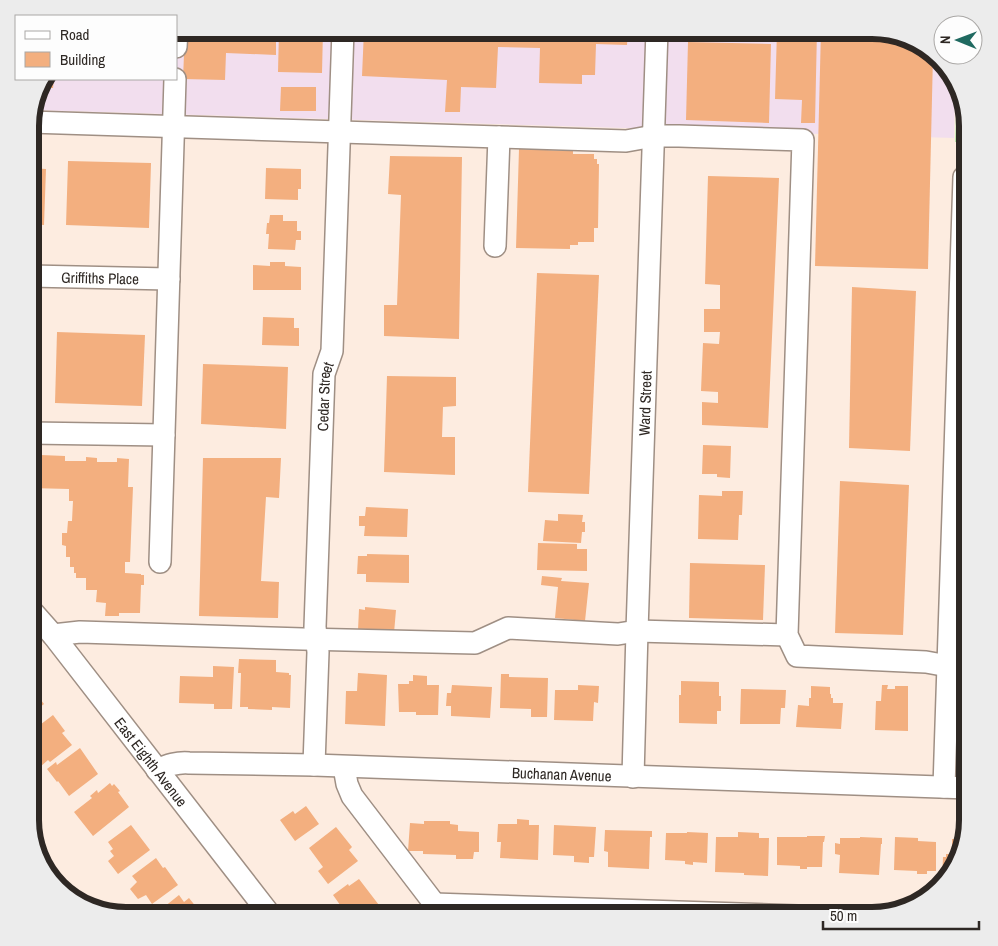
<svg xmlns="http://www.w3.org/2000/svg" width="998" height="946" viewBox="0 0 998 946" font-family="'Archivo Narrow',sans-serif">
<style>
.commercial{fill:#f2deee}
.grass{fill:url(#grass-tufts)}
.building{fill:#f3af7f}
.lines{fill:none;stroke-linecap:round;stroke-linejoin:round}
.minor-casing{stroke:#9f8f84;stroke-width:24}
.minor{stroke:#fff;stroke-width:21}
.labels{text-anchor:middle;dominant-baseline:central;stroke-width:4;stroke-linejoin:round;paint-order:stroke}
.street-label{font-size:15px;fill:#2e2824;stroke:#fdfdfd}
.rim{fill:none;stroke:#2e2824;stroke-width:6}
</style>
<defs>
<pattern id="grass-tufts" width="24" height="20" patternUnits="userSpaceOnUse" patternTransform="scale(1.25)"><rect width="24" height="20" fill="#b6e5a8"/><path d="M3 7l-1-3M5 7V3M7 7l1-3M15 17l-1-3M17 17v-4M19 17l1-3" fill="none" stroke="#9dc490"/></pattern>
</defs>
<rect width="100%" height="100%" fill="#fdece0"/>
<path class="commercial" d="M176,30H878L940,58L955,91L954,138L33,110L40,84L43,79H176Z"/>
<path class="grass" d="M956,113H965L968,120V142H955Z"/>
<g class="building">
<path d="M185,30H276V55L226,53L225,80L183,79Z"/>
<path d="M279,30H323L322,73L278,72Z"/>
<path d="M364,30H628L627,45L596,44L595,75H582V84L539,83L540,48L498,47L496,88L461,87L460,112H445L447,80L362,76Z"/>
<path d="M777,30H817L815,123H801L802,100L775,99Z"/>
<path d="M821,30H878L933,55L928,269L815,266Z"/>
<path d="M688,42L771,44L769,123L686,120Z"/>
<path d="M43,79H54L53,88H39L40,84Z"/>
<path d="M281,87H316V111H280Z"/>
<path d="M519,149L573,151V154H594V159H597V164H599L598,228H594V242H578V245H570V249L516,248Z"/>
<path d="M390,156L462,157L459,339L384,336V305H397L401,195L388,194Z"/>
<path d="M68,161L151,163L149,228L66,225Z"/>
<path d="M30,168L46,169L44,225L30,224Z"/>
<path d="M266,168L301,169V189H298V200L265,199Z"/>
<path d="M708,176L779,178L768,428L702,425V402L718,403V392L701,391L703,343L719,344L720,332H704V309H720V285L705,284Z"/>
<path d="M270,215H283V221H297V231H301V240H296L295,250L268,249L269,234H266L267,223H269Z"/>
<path d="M270,262H285V266L301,267V290H253V265L270,266Z"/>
<path d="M537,273L599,275L589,494L528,492Z"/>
<path d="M852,287L916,291L910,451L849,448Z"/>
<path d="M263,317L294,318V328H299V346L262,345Z"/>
<path d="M57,332L145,335L142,406L55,403Z"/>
<path d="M30,343L41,344L36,426H30Z"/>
<path d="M203,364L288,367L286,429L201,424Z"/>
<path d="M387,376L456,377V406L443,407L442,437H455V475L384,472Z"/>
<path d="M703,445L731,446L730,478L717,477V474H702Z"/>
<path d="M41,455L65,456V461H86V457L97,458V462H117V458L129,459L128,487H133L130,562H125V573L141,574V575H144V585H141L140,613H119V616H105L106,603L96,602L97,590H86V578H76V573H74V567H70V557H66V546L62,545V533H67L68,521H72L73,501H69V489L30,488V459L41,460Z"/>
<path d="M203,458H281L279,498L266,497L261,581L279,582L278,618L199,616Z"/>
<path d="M840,481L909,485L903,635L835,633Z"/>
<path d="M722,491H743L742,515H739L738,540L698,539L699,495L722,496Z"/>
<path d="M366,507L408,509L407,537L364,536L365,526H359V516H365Z"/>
<path d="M558,514L583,515L582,522H585V532H582L581,543L543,541L545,520L558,521Z"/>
<path d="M538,543L577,544V549H587V571L537,570Z"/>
<path d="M367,554L409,555V583L366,582V574H357L358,556H367Z"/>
<path d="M690,563L765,565L763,620L689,618Z"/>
<path d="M542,576L562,578L561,581L589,583L585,621L555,618L558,587L541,585Z"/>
<path d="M365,607L396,610L394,633L358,630L359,609L365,610Z"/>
<path d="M239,659L276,660V672L289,673V675H291L290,708L272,707V710L248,709V707H240L241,673H238Z"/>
<path d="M213,666L234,667L232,709H214V704L179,703L180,676L213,677Z"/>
<path d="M358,673L387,675L385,726L345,724L346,691H357Z"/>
<path d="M501,674H509V677L548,678L547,717H531V709L500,708Z"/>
<path d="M413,675L427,676V685H439L438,715H416V712H399L398,684H409V681H413Z"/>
<path d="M681,681L719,682V696H721V711H717V724L679,723V695H681Z"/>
<path d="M452,685L492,687L490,718L451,716V706H446L447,693H451Z"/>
<path d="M578,685L599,686L598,703L594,702L593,721L554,720L555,690H578Z"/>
<path d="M882,685H888L887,689H895V686H908V731L875,730L876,701H881Z"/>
<path d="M811,686L830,687V694H831V698H833V703H843L841,729L796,727L798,705L809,706V698H811Z"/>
<path d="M30,687L32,690L34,688L38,694L37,695L44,704L30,715Z"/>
<path d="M741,689L786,690L785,708H781L780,724H740Z"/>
<path d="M53,715L65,731L62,733L72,745L50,762L48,760L40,767L30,754V730L34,735H35L32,731Z"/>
<path d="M80,748L98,774L69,796L58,781L57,782L47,769L56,762L57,765Z"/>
<path d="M110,783L112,786L114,784L120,791L118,792L129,807L93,836L74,812L92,798L90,796L97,790L98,793Z"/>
<path d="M306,806L319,824L295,841L280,820L293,811L295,814Z"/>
<path d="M517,819L529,820V825H539L538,860L500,858L501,842H497L498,824H517Z"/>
<path d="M424,821H450V824L458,825V831L479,832V852H474L473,859H456V855L423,854V851H408L410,823L424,824Z"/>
<path d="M131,825L150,850L118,874L108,861L114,856L110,851L113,849L108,842Z"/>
<path d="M554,825L596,827L594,857H589V863L574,862V856L553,855Z"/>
<path d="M336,827L352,847L349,850L358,861L328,884L318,871L323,867L309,848Z"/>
<path d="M605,830L652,831V837H650L649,869L608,867V852L604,851Z"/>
<path d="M687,832L708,833L707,863L693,862V865L685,864V861L665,860L666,833H687Z"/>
<path d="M738,832L759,833V838H769L768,876L744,875V873L715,872L716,837H738Z"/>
<path d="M807,836H825L824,842H823L822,867H807V869H800V866L777,865V837H807Z"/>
<path d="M860,837L882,838V844H881L879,875L839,873L840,855L835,854V843L840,844V838H860Z"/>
<path d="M895,837L918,838V841L936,842V871H927V874H917V871L894,870Z"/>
<path d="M952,839H964L961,857L945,880H942L943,857H946V854H952Z"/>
<path d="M156,858L163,868L165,867L178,885L152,904L146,895L138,899L130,889L137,882L132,876Z"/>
<path d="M359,879L382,909L372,916H348L333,895L348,884L349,886Z"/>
<path d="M179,895L184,902L189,898L201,913L196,916H155L154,915Z"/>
</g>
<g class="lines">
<g class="minor-casing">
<g id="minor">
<path d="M176,47L177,30"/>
<path d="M30,122L499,137L626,141L654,136H679L803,140L787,635L797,656L926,662L948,666"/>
<path d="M495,246L499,137"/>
<path id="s1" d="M30,276L169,279"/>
<path d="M30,433L164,435"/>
<path d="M160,562L175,79"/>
<path id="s2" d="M30,609L53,635L271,916"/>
<path d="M53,635L80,632L303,639L475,643L508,628L618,634L637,631L787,635"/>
<path id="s3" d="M314,765L318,652L315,627L324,374L332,351L343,30"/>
<path d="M344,767L347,784L352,796L443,915"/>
<path id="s4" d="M157,770C168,765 177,762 189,763L314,765L968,788"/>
<path id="s5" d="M633,777L637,631L657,30"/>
<path d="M944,787L964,177H968"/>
<path d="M434,904L798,916"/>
</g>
</g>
<use href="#minor" class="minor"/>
</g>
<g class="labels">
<g class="street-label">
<text stroke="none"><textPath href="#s1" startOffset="70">Griffiths Place</textPath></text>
<text stroke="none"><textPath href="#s3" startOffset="369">Cedar Street</textPath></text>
<text stroke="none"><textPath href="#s5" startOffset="374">Ward Street</textPath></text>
<text stroke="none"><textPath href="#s2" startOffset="195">East Eighth Avenue</textPath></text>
<text stroke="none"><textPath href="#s4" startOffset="406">Buchanan Avenue</textPath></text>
</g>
</g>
<path d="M0 0H998V946H0ZM126 39H872A87 87 0 0 1 959 126V820A87 87 0 0 1 872 907H126A87 87 0 0 1 39 820V126A87 87 0 0 1 126 39Z" fill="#ececec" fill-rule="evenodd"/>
<path class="rim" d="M126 39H872A87 87 0 0 1 959 126V820A87 87 0 0 1 872 907H126A87 87 0 0 1 39 820V126A87 87 0 0 1 126 39Z"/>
<rect x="15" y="15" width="162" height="65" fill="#fdfdfd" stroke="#aaa8a6"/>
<rect x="25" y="31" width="25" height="8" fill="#ffffff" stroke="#aaa8a6"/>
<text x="60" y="40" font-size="15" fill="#2e2824">Road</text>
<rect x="25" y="52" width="25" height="15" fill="#f3af7f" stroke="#aaa8a6"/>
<text x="60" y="65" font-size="15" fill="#2e2824">Building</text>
<g transform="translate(958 40) rotate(271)"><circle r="24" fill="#fdfdfd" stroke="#aaa8a6"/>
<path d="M0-4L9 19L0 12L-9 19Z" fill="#1f6960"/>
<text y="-8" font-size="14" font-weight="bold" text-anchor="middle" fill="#2e2824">N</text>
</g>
<path d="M823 921v8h156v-8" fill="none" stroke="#2e2824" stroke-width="2.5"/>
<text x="830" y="921" font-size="15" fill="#2e2824" stroke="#fdfdfd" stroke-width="4" paint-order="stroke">50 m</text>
</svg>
